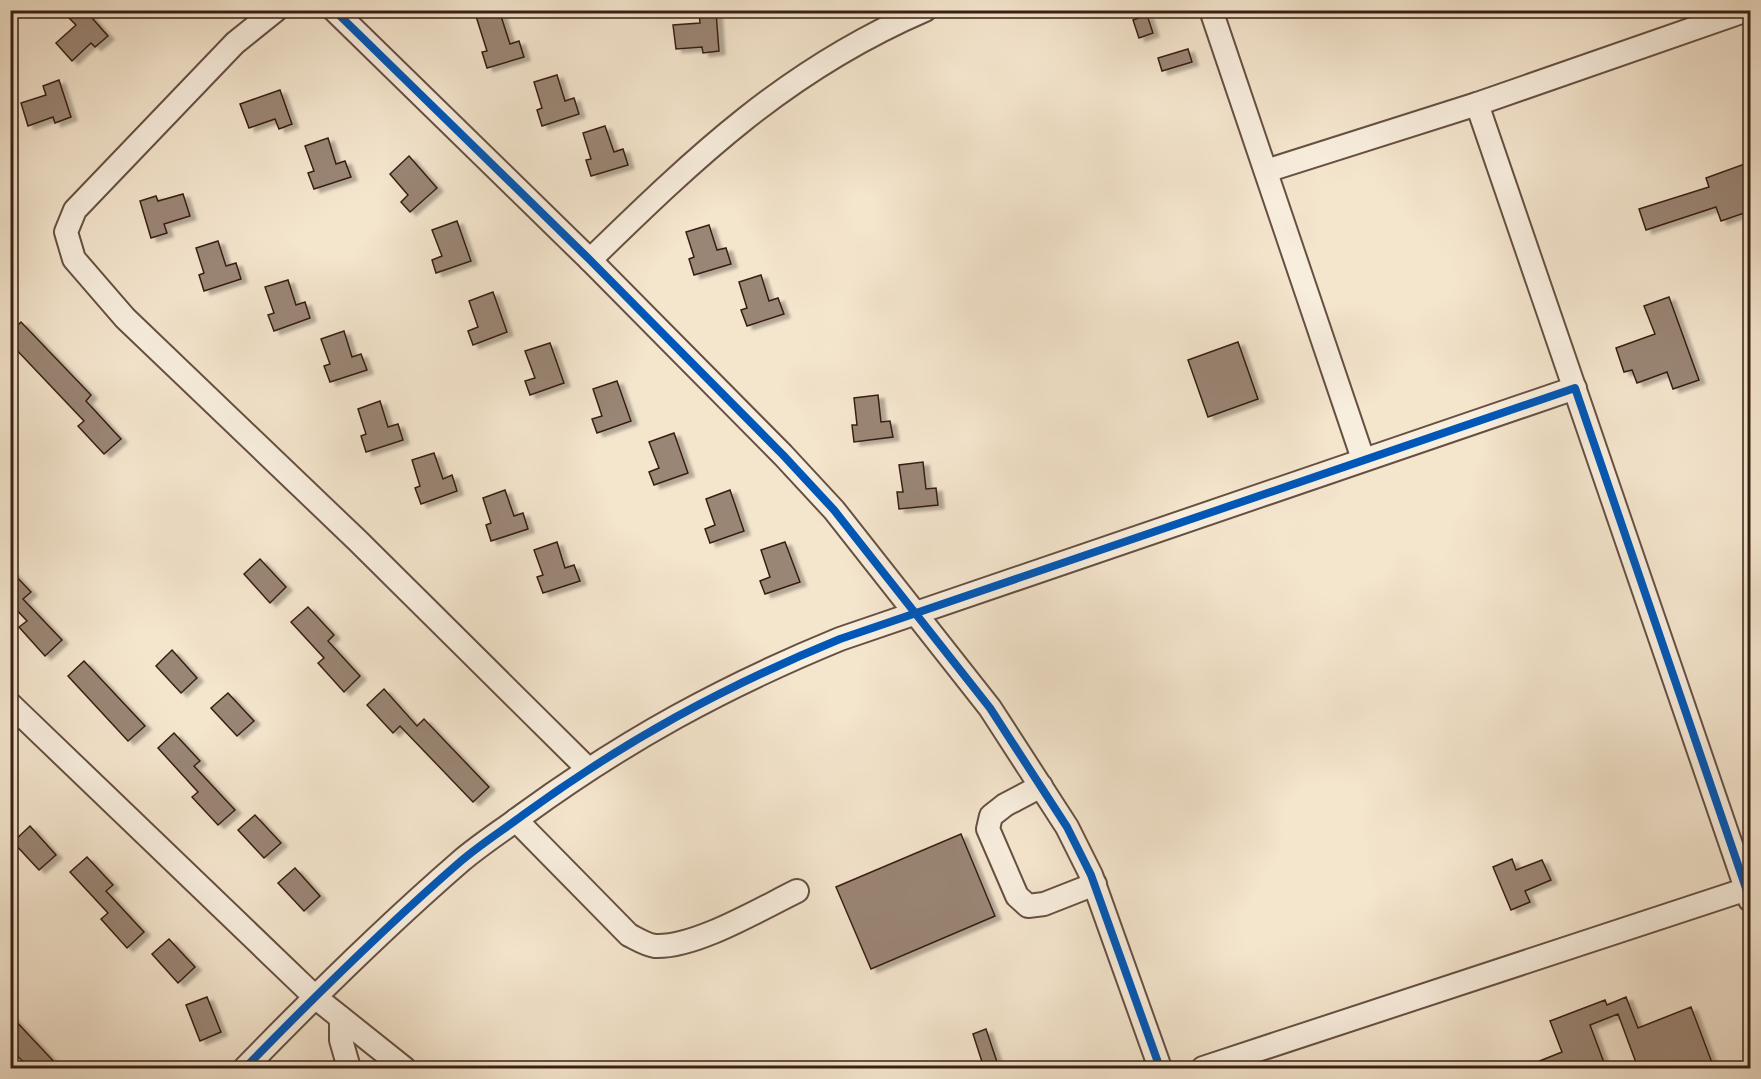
<svg xmlns="http://www.w3.org/2000/svg" width="1761" height="1079" viewBox="0 0 1761 1079" font-family="'IM FELL Double Pica',serif">
<style>
.building{fill:#9a8674;stroke:#381f13;stroke-width:1.5;filter:url(#shadow)}
.lines{fill:none;stroke-linecap:round;stroke-linejoin:round}
.minor-casing{stroke:#675042;stroke-width:26}
.minor{stroke:#f8eede;stroke-width:22}
.cycleway-casing{stroke:#f8eede;stroke-width:11}
.cycleway{stroke:#0057b8;stroke-width:8}
</style>
<defs>
<filter id="shadow"><feDropShadow dx="6" dy="3.5" stdDeviation="1.5" flood-color="#0004"/></filter>
</defs>
<rect width="100%" height="100%" fill="#f4e5cd"/>
<filter id="stains"><feTurbulence type="fractalNoise" baseFrequency=".00333" numOctaves="4"/><feColorMatrix values="0 0 0 0 .2 0 0 0 0 .09 0 0 0 0 .02 0 0 0 .5 -.17"/></filter>
<radialGradient id="worn" r=".72"><stop offset=".6" stop-color="#630" stop-opacity="0"/><stop offset="1" stop-color="#630" stop-opacity=".3"/></radialGradient>
<g class="building">
<path d="M77,10H85L108,36L95,47L91,43L72,61L56,43L76,25L69,18Z"/>
<path d="M474,10H499L510,44L519,41L524,57L487,68L482,52L487,51Z"/>
<path d="M716,12L719,51L703,53L702,47L676,49L673,25L700,23L699,14Z"/>
<path d="M1147,15L1153,33L1139,38L1133,20Z"/>
<path d="M1188,49L1192,62L1162,71L1158,58Z"/>
<path d="M557,75L565,101L574,98L579,114L542,126L537,110L542,108L534,82Z"/>
<path d="M59,80L71,117L55,123L53,117L28,126L21,103L46,95L43,86Z"/>
<path d="M280,90L292,124L279,129L275,119L249,128L240,104Z"/>
<path d="M605,126L614,152L623,149L628,165L591,176L586,160L591,159L583,133Z"/>
<path d="M328,138L336,164L345,161L351,177L314,189L308,173L314,171L305,146Z"/>
<path d="M409,156L437,188L410,212L401,202L408,195L390,174Z"/>
<path d="M1750,162V211L1721,221L1716,207L1646,230L1639,209L1709,187L1706,178Z"/>
<path d="M183,194L190,216L164,224L167,233L151,238L140,201L156,196L158,201Z"/>
<path d="M457,221L471,261L436,273L432,260L442,256L432,230Z"/>
<path d="M709,225L717,250L726,248L731,264L694,275L689,259L694,257L686,232Z"/>
<path d="M218,241L226,266L236,263L241,279L204,291L199,275L204,273L196,248Z"/>
<path d="M761,275L769,301L778,298L784,314L747,326L741,310L747,308L739,282Z"/>
<path d="M288,280L296,305L305,302L310,318L274,331L268,315L274,313L265,287Z"/>
<path d="M493,292L507,332L473,345L468,331L478,327L469,301Z"/>
<path d="M1669,297L1699,380L1673,389L1667,372L1637,383L1632,370L1624,372L1616,348L1655,334L1644,306Z"/>
<path d="M21,322L91,395L86,401L121,439L104,454L78,426L84,421L10,343V332Z"/>
<path d="M344,331L352,357L361,354L367,370L330,382L324,366L330,364L321,339Z"/>
<path d="M1238,342L1258,399L1208,417L1188,360Z"/>
<path d="M550,343L564,383L530,395L525,381L535,378L525,351Z"/>
<path d="M617,381L631,421L597,433L592,419L602,416L593,389Z"/>
<path d="M878,395L881,422L890,421L893,437L854,442L852,425H857L854,398Z"/>
<path d="M380,401L388,427L398,424L403,440L366,452L361,436L366,434L358,409Z"/>
<path d="M674,433L688,473L654,485L649,472L659,468L649,442Z"/>
<path d="M434,453L443,479L452,475L457,491L421,504L415,488L420,486L412,460Z"/>
<path d="M923,462L926,489L936,488L938,505L899,509L897,492H903L899,465Z"/>
<path d="M505,490L514,516L523,513L528,529L491,541L486,525L491,523L483,498Z"/>
<path d="M730,490L744,531L710,543L705,529L715,525L706,499Z"/>
<path d="M557,542L565,568L574,565L580,581L543,593L537,577L543,575L534,550Z"/>
<path d="M785,542L800,582L765,594L760,581L770,577L761,550Z"/>
<path d="M260,559L286,587L270,603L244,574Z"/>
<path d="M10,570L31,592L23,599L62,640L45,656L19,627L27,621L14,607L10,610Z"/>
<path d="M308,607L334,635L328,641L360,676L344,692L318,663L324,658L291,622Z"/>
<path d="M172,650L197,678L181,693L156,666Z"/>
<path d="M84,661L145,726L128,741L68,676Z"/>
<path d="M384,689L417,726L424,719L489,787L473,802L400,726L393,733L367,705Z"/>
<path d="M228,693L254,721L237,736L211,708Z"/>
<path d="M174,733L200,761L194,766L235,810L218,825L192,797L198,792L158,748Z"/>
<path d="M255,815L281,843L264,858L238,830Z"/>
<path d="M30,826L56,855L39,870L13,842Z"/>
<path d="M961,834L995,916L871,969L836,887Z"/>
<path d="M87,857L113,885L106,891L144,932L127,948L101,919L108,913L70,872Z"/>
<path d="M1512,859L1516,870L1542,860L1551,880L1525,891L1530,902L1511,910L1493,867Z"/>
<path d="M295,868L320,896L304,911L278,883Z"/>
<path d="M169,939L195,967L178,983L152,954Z"/>
<path d="M207,997L221,1032L200,1041L186,1005Z"/>
<path d="M1626,997L1638,1028L1691,1007L1714,1068H1638L1618,1014L1590,1025L1606,1068H1522L1562,1052L1550,1021L1605,1000L1607,1005Z"/>
<path d="M10,1015L60,1068H29L10,1048Z"/>
<path d="M986,1029L999,1068H984L973,1034Z"/>
</g>
<g class="lines">
<g class="minor-casing">
<g id="minor">
<path d="M276,10L235,43L75,210L66,232L74,259L125,318L358,541L587,768"/>
<path d="M334,10L590,260L783,455L834,510L990,708L1067,827L1091,875L1160,1068"/>
<path d="M1211,10L1363,459"/>
<path d="M1477,104L1750,900"/>
<path d="M1266,171L1477,104L1747,10"/>
<path d="M590,260C697,156 786,70 925,10"/>
<path d="M10,704L315,997L404,1068"/>
<path d="M1041,786L1005,805L991,816L988,829L1017,896L1028,906L1044,904L1095,884"/>
<path d="M516,820L629,935C637,939 646,945 655,946C695,948 760,909 797,891"/>
<path d="M341,1018V1040L349,1068"/>
<path d="M245,1068C314,997 386,926 461,861C481,844 503,830 523,815C626,740 723,687 840,639L1575,388"/>
<path d="M1203,1068L1750,888"/>
</g>
</g>
<use href="#minor" class="minor"/>
<g class="cycleway-casing">
<g id="cycleway">
<path d="M334,10L590,260L783,455L834,510L990,708L1067,827L1091,875L1160,1068"/>
<path d="M245,1068C314,997 386,926 461,861C481,844 503,830 523,815C626,740 723,687 840,639L1575,388L1750,900"/>
</g>
</g>
<use href="#cycleway" class="cycleway"/>
</g>
<rect width="1761" height="1079" fill="none" stroke="#f4e5cd" stroke-width="36"/>
<rect x="12" y="12" width="1737" height="1055" fill="none" stroke="#381f13" stroke-width="3"/>
<rect x="18" y="18" width="1725" height="1043" fill="none" stroke="#381f13" stroke-width="1.5"/>
<rect width="100%" height="100%" filter="url(#stains)"/>
<rect width="100%" height="100%" fill="url(#worn)"/>
</svg>
